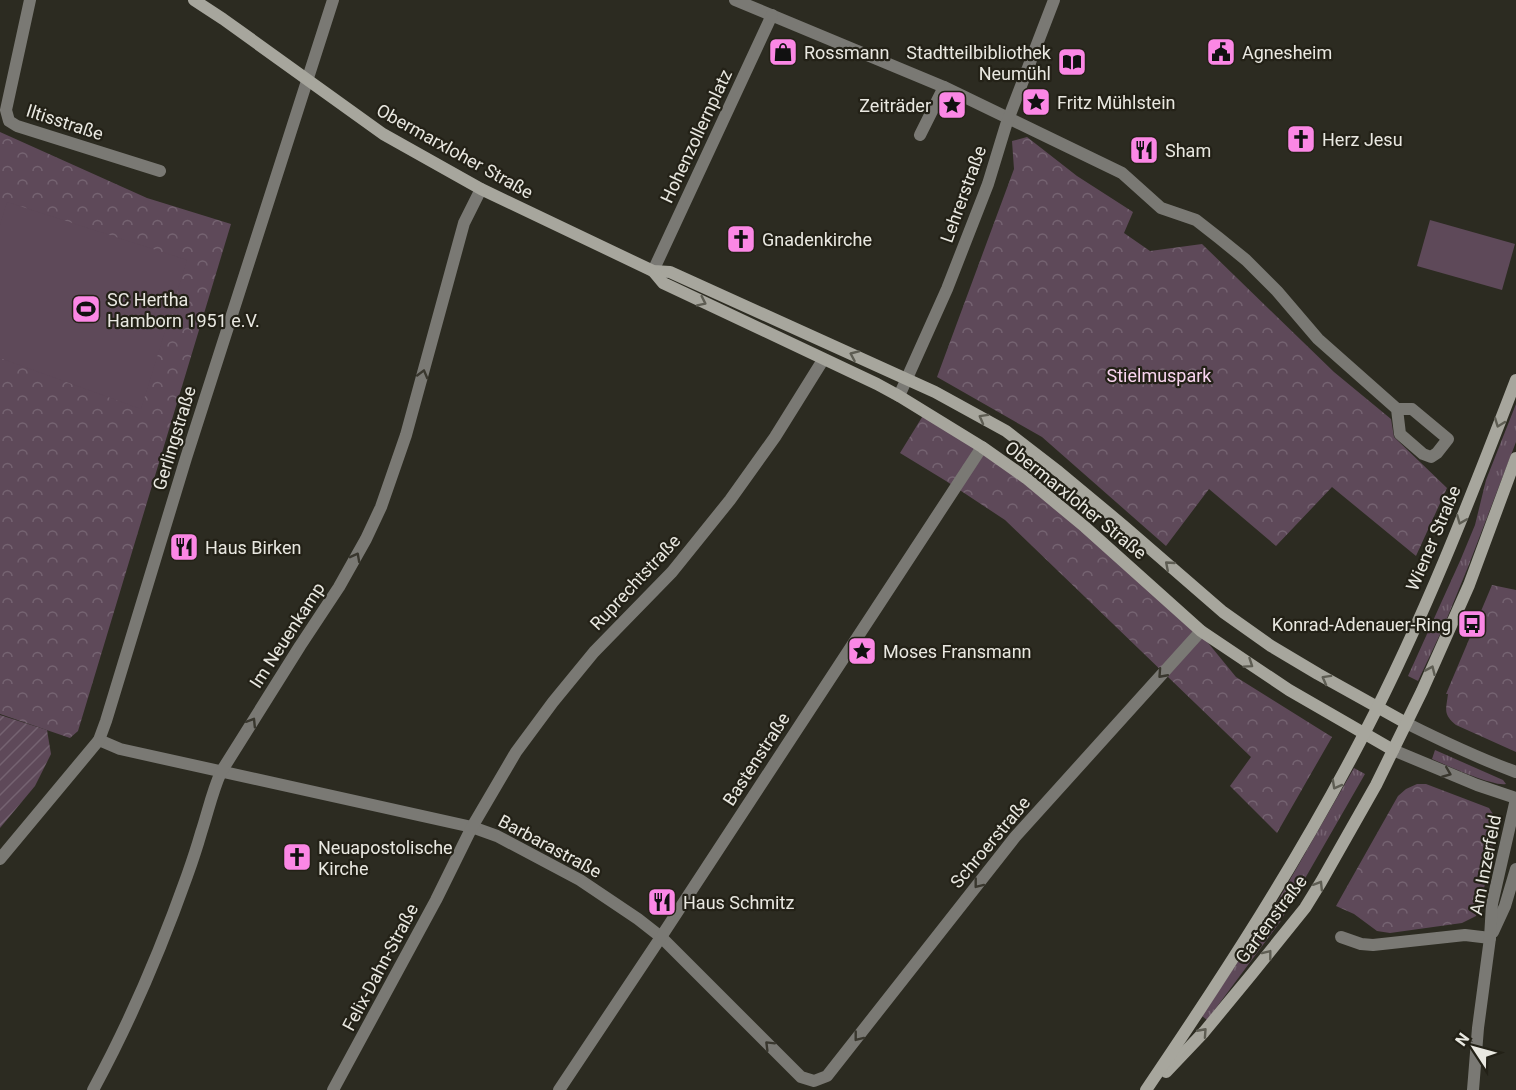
<svg xmlns="http://www.w3.org/2000/svg" width="1516" height="1090" viewBox="0 0 1516 1090" font-family="Roboto,sans-serif">
<style>
.grass{fill:url(#grass-tufts)}
.park{fill:url(#park-crowns)}
.garden{fill:url(#garden-furrows)}
.pitch{fill:#5e4959}
.lines{fill:none;stroke-linecap:round;stroke-linejoin:round}
.street{stroke:#7a7974;stroke-width:12}
.secondary{stroke:#a7a69d;stroke-width:12}
.oneway{stroke:#5e5d53}
.oneway2{stroke:#39372e}
.labels{text-anchor:middle;dominant-baseline:central;stroke-width:4.5;stroke-linejoin:round;paint-order:stroke}
.poi-label{font-size:18px;fill:#e9e8e1;stroke:#232117;text-anchor:start}
.street-label{font-size:18px;fill:#e9e8e1;stroke:#232117}
.park-label{font-size:18px;fill:#fad5f1;stroke:#232117}
</style>
<defs>
<pattern id="grass-tufts" width="24" height="20" patternUnits="userSpaceOnUse" patternTransform="scale(1.5)"><rect width="24" height="20" fill="#5e4959"/><path d="M3 7l-1-3M5 7V3M7 7l1-3M15 17l-1-3M17 17v-4M19 17l1-3" fill="none" stroke="#756371"/></pattern>
<pattern id="park-crowns" width="20" height="18" patternUnits="userSpaceOnUse" patternTransform="scale(1.5)"><rect width="20" height="18" fill="#5e4959"/><path d="M2 6a3 3 0 1 1 6 0M12 15a3 3 0 1 1 6 0" fill="none" stroke="#756371"/></pattern>
<pattern id="garden-furrows" width="10" height="10" patternUnits="userSpaceOnUse" patternTransform="scale(1.5)"><rect width="10" height="10" fill="#5e4959"/><path d="M-1 1l2-2M0 10L10 0M9 11l2-2" fill="none" stroke="#756371"/></pattern>
</defs>
<rect width="100%" height="100%" fill="#2c2b21"/>
<g class="grass">
<path d="M1516,404V442L1468,567L1443,628L1418,681L1408,676L1460,561L1475,525L1486,480Z"/>
<path d="M1435,750L1503,780L1506,784C1494,787 1446,765 1432,759Z"/>
<path d="M1354,768L1365,774L1280,922L1207,1020L1202,1016L1276,904Z"/>
</g>
<g class="park">
<path d="M0,132L147,198L231,224L78,731L70,738L0,714Z"/>
<path d="M1027,137L1077,176L1133,212L1124,233L1150,251L1202,244L1334,372L1391,419L1394,437L1447,488L1416,556L1332,487L1276,546L1209,489L1166,546L1042,437L937,377L1014,169L1012,141Z"/>
<path d="M924,414L1025,479L1200,633L1236,677L1332,737L1277,833L1230,786L1251,757L1005,520L946,481L900,453Z"/>
<path d="M1492,585L1516,590V752L1456,725C1443,714 1446,710 1448,694H1446Z"/>
<path d="M1417,784H1426L1489,808L1493,814L1496,830L1481,903L1476,916L1462,923L1390,933L1377,931L1354,914L1336,906L1398,796L1406,789Z"/>
</g>
<path class="garden" d="M0,715L47,730L51,754L35,786L0,828Z"/>
<g class="pitch">
<path d="M7,202L187,260L141,409L0,358V225Z"/>
<path d="M1430,220L1515,244L1502,290L1417,266Z"/>
</g>
<g class="lines">
<g class="street">
<path d="M30,0L6,110L9,121L17,126L160,171"/>
<path d="M735,0L944,87L1122,173L1161,208L1196,220L1219,238L1246,260L1277,291L1318,339L1397,409H1412L1448,439L1437,453L1431,457L1423,454L1400,434L1397,409"/>
<path d="M920,135L944,87"/>
<path d="M653,271L772,15"/>
<path d="M899,396L947,289L988,184L1006,125L1054,0"/>
<path d="M1406,723C1442,741 1478,758 1516,772"/>
<path d="M99,740L120,749L472,827L497,836L580,880L638,919L661,937L801,1077L814,1081L827,1076L1015,837L1201,631"/>
<path d="M1393,750L1477,785L1516,798"/>
<path d="M0,859L99,740L106,721L186,458L333,0"/>
<path d="M1493,932L1505,906L1516,869"/>
<path d="M1341,937L1361,944L1373,945L1465,935L1490,938"/>
<path d="M93,1090C130,1022 161,949 187,876C192,862 197,847 201,833C208,812 212,792 221,772L300,646L339,587L366,539L381,507L406,435L464,223L481,189"/>
<path d="M333,1090L436,900L472,827L516,752L553,702L594,652L672,572L730,500L775,437L823,360"/>
<path d="M559,1090L661,937L982,447"/>
<path d="M1473,1090L1478,1028L1490,938L1492,904L1516,799"/>
</g>
<g class="secondary">
<path d="M194,0L223,19L383,134L481,189L653,271L670,272L935,392L1006,431L1059,472L1125,527L1223,612L1271,646L1318,674L1406,723"/>
<path d="M653,271L663,283L877,384L899,396L982,447L1026,478L1085,527L1201,631L1289,690L1393,750"/>
<path d="M1166,1072L1204,1032L1251,975L1305,908L1321,882L1376,785L1422,691L1469,585L1516,458"/>
<path d="M1146,1090C1224,975 1300,858 1364,734C1423,620 1470,500 1516,380"/>
</g>
</g>
<defs><path id="oneway-chevron" d="M-2-3.5L2.5 0L-2 3.5" fill="none" stroke-width="1.6" stroke-linecap="round" stroke-linejoin="round" transform="scale(1.5)"/></defs>
<g class="oneway">
<use href="#oneway-chevron" transform="translate(702 302) rotate(26)"/>
<use href="#oneway-chevron" transform="translate(854 355) rotate(-156)"/>
<use href="#oneway-chevron" transform="translate(983 418) rotate(-151)"/>
<use href="#oneway-chevron" transform="translate(1499 423) rotate(111)"/>
<use href="#oneway-chevron" transform="translate(1461 520) rotate(112)"/>
<use href="#oneway-chevron" transform="translate(1169 565) rotate(-139)"/>
<use href="#oneway-chevron" transform="translate(1249 664) rotate(34)"/>
<use href="#oneway-chevron" transform="translate(1431 670) rotate(-66)"/>
<use href="#oneway-chevron" transform="translate(1326 679) rotate(-151)"/>
<use href="#oneway-chevron" transform="translate(1336 785) rotate(119)"/>
<use href="#oneway-chevron" transform="translate(1319 885) rotate(-58)"/>
<use href="#oneway-chevron" transform="translate(1268 954) rotate(-52)"/>
<use href="#oneway-chevron" transform="translate(1203 1032) rotate(-48)"/>
</g>
<g class="oneway2">
<use href="#oneway-chevron" transform="translate(423 374) rotate(-75)"/>
<use href="#oneway-chevron" transform="translate(356 557) rotate(-62)"/>
<use href="#oneway-chevron" transform="translate(1162 674) rotate(132)"/>
<use href="#oneway-chevron" transform="translate(252 722) rotate(-58)"/>
<use href="#oneway-chevron" transform="translate(1447 773) rotate(22)"/>
<use href="#oneway-chevron" transform="translate(978 884) rotate(128)"/>
<use href="#oneway-chevron" transform="translate(858 1037) rotate(128)"/>
<use href="#oneway-chevron" transform="translate(769 1045) rotate(-135)"/>
</g>
<defs>
<g id="shop-square" transform="scale(1.5)"><rect x="-9" y="-9" width="18" height="18" rx="4" fill="#fb87e5" stroke="#232117"/><path d="M-5-2.5h2.3a2.7 3.5 0 0 1 5.4 0H5L5.5 6h-11ZM-1.5-2.5h3a1.5 2.3 0 0 0-3 0Z" fill="#111"/></g>
<g id="civic-square" transform="scale(1.5)"><rect x="-9" y="-9" width="18" height="18" rx="4" fill="#fb87e5" stroke="#232117"/><path d="M-.6-6.5H3V-4.5H.6V-3L4-1V1h2V6H-6V1h2V-1L-.6-3ZM-1.2 2.5V6h2.4V2.5Z" fill="#111"/></g>
<g id="library-square" transform="scale(1.5)"><rect x="-9" y="-9" width="18" height="18" rx="4" fill="#fb87e5" stroke="#232117"/><path d="M-6-4Q-3-5.5-.7-3.5V5Q-3 3-6 4ZM6-4Q3-5.5 .7-3.5V5Q3 3 6 4Z" fill="#111"/></g>
<g id="sight-square" transform="scale(1.5)"><rect x="-9" y="-9" width="18" height="18" rx="4" fill="#fb87e5" stroke="#232117"/><path d="M0-6L1.8-2.2L6-1.7L2.9 1.2L3.7 5.4L0 3.3L-3.7 5.4L-2.9 1.2L-6-1.7L-1.8-2.2Z" fill="#111"/></g>
<g id="church-square" transform="scale(1.5)"><rect x="-9" y="-9" width="18" height="18" rx="4" fill="#fb87e5" stroke="#232117"/><path d="M-1.2-6h2.4v3.5h3.3v2.4h-3.3V6h-2.4V-.1h-3.3v-2.4h3.3Z" fill="#111"/></g>
<g id="restaurant-square" transform="scale(1.5)"><rect x="-9" y="-9" width="18" height="18" rx="4" fill="#fb87e5" stroke="#232117"/><path d="M-5-6h1v4h1v-4h1v4h1v-4h1v5L-1.5 .5V6h-2V.5L-5-1ZM5-6V6H3V1.5H1.5Q1.5-4 5-6Z" fill="#111"/></g>
<g id="stadium-square" transform="scale(1.5)"><rect x="-9" y="-9" width="18" height="18" rx="4" fill="#fb87e5" stroke="#232117"/><path d="M0-5a6.5 5 0 1 0 0 10a6.5 5 0 1 0 0-10ZM-3.5-1.8h7v3.6h-7Z" fill="#111"/></g>
<g id="bus-square" transform="scale(1.5)"><rect x="-9" y="-9" width="18" height="18" rx="4" fill="#fb87e5" stroke="#232117"/><path d="M-5-6H5V4H4V6H2V4H-2V6H-4V4H-5ZM-3.5-4V0h7V-4ZM-3.5 1.2v1.5H-2V1.2ZM2 1.2v1.5H3.5V1.2Z" fill="#111"/></g>
</defs>
<g fill-rule="evenodd">
<use href="#shop-square" x="783" y="52"/>
<use href="#civic-square" x="1221" y="52"/>
<use href="#library-square" x="1072" y="62"/>
<use href="#sight-square" x="1036" y="102"/>
<use href="#sight-square" x="952" y="105"/>
<use href="#church-square" x="1301" y="139"/>
<use href="#restaurant-square" x="1144" y="150"/>
<use href="#church-square" x="741" y="239"/>
<use href="#stadium-square" x="86" y="309"/>
<use href="#restaurant-square" x="184" y="547"/>
<use href="#bus-square" x="1472" y="624"/>
<use href="#sight-square" x="862" y="651"/>
<use href="#church-square" x="297" y="857"/>
<use href="#restaurant-square" x="662" y="902"/>
</g>
<g class="labels">
<g class="poi-label">
<text x="804" y="52">Rossmann</text>
<text x="1051" y="52" text-anchor="end">Stadtteilbibliothek<tspan x="1051" dy="21">Neumühl</tspan></text>
<text x="1242" y="52">Agnesheim</text>
<text x="1057" y="102">Fritz Mühlstein</text>
<text x="931" y="105" text-anchor="end">Zeiträder</text>
<text x="1322" y="139">Herz Jesu</text>
<text x="1165" y="150">Sham</text>
<text x="762" y="239">Gnadenkirche</text>
<text x="107" y="299">SC Hertha<tspan x="107" dy="21">Hamborn 1951 e.V.</tspan></text>
<text x="205" y="547">Haus Birken</text>
<text x="1451" y="624" text-anchor="end">Konrad-Adenauer-Ring</text>
<text x="883" y="651">Moses Fransmann</text>
<text x="318" y="847">Neuapostolische<tspan x="318" dy="21">Kirche</tspan></text>
<text x="683" y="902">Haus Schmitz</text>
</g>
<g class="street-label">
<text transform="translate(65 122) rotate(18)">Iltisstraße</text>
<text transform="translate(696 136) rotate(-65)">Hohenzollernplatz</text>
<text transform="translate(455 151) rotate(29)">Obermarxloher Straße</text>
<text transform="translate(963 194) rotate(-70)">Lehrerstraße</text>
<text transform="translate(174 438) rotate(-73)">Gerlingstraße</text>
<text transform="translate(1076 500) rotate(39)">Obermarxloher Straße</text>
<text transform="translate(1433 538) rotate(-67)">Wiener Straße</text>
<text transform="translate(635 582) rotate(-47)">Ruprechtstraße</text>
<text transform="translate(287 635) rotate(-57)">Im Neuenkamp</text>
<text transform="translate(756 759) rotate(-57)">Bastenstraße</text>
<text transform="translate(990 842) rotate(-50)">Schroerstraße</text>
<text transform="translate(550 846) rotate(28)">Barbarastraße</text>
<text transform="translate(1485 865) rotate(-79)">Am Inzerfeld</text>
<text transform="translate(1271 919) rotate(-53)">Gartenstraße</text>
<text transform="translate(380 967) rotate(-62)">Felix-Dahn-Straße</text>
</g>
<g class="park-label">
<text x="1159" y="375">Stielmuspark</text>
</g>
</g>
<g transform="translate(1474 1048) rotate(306)" stroke="#232117" stroke-width="4.5" paint-order="stroke">
<path d="M0-4.5L10 22L0 15L-10 22Z" fill="#e9e8e1"/>
<text y="-9" font-size="16" font-weight="bold" text-anchor="middle" fill="#e9e8e1">N</text>
</g>
</svg>
